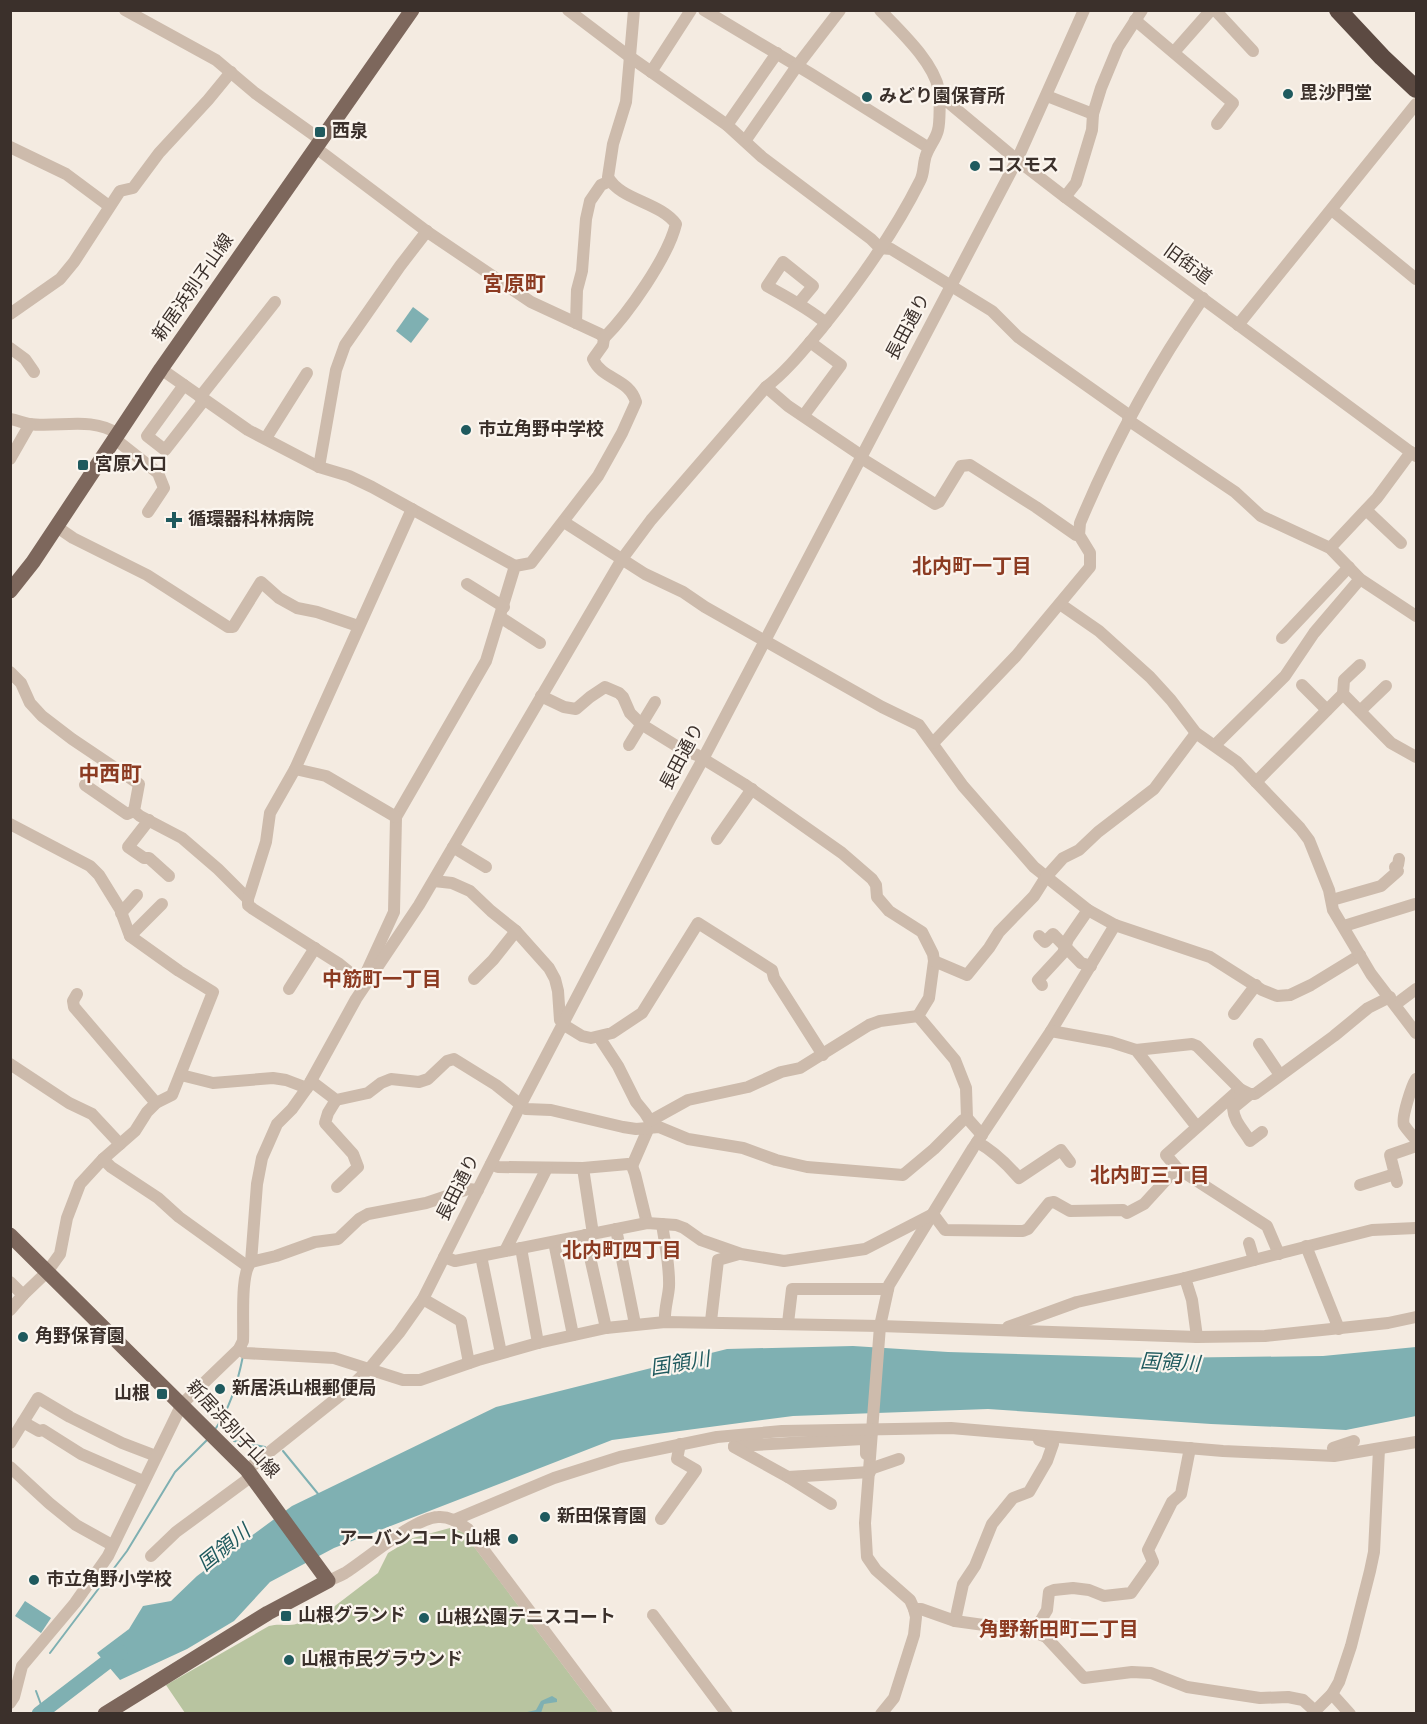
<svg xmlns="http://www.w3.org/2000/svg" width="1427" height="1724" viewBox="0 0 1427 1724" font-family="Overpass,'Noto Sans JP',sans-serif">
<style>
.green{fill:#b8c4a0}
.water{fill:#7fb0b2}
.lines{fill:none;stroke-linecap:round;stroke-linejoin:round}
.stream{stroke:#7fb0b2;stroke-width:2}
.river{stroke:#7fb0b2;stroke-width:15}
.minor{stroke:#cdbbac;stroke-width:12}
.major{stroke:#7d675c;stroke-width:15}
.highway{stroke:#5c4a42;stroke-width:18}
.poi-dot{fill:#1f5a5e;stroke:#fbf5ee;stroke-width:2}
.labels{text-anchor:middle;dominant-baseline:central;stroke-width:4.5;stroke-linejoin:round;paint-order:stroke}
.poi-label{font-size:18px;font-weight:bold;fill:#3b302b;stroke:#fbf5ee;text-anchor:start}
.street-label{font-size:18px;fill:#3b302b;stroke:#fbf5ee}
.neighbourhood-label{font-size:20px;font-weight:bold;fill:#8c3b22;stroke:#fbf5ee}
.water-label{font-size:20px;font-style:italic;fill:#1f5a5e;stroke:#fbf5ee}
.quarter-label{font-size:21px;font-weight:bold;fill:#8c3b22;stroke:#fbf5ee}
</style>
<rect width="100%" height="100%" fill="#f4ebe1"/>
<path class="green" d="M450,1528L463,1532L599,1713H185L166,1685L269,1626C277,1624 281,1625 289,1625C299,1625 302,1620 314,1622L378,1573L388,1553L413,1538Z"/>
<g class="water">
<path d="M413,307L429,319L411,343L396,331Z"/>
<path d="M853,1346L948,1352L1154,1358L1323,1356L1416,1347V1416L1346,1430L1211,1424L988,1409L793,1416L612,1440L334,1548L270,1582L234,1621L187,1649L120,1680L97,1653L129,1629L143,1606L171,1601L197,1576L292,1506L496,1407L727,1349Z"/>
<path d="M25,1601L51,1618L41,1633L15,1616Z"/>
<path d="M552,1696L557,1699V1702L544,1704L541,1713H523L536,1710L541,1701Z"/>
</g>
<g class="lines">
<g class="stream">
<path d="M216,1428C231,1407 238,1381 243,1356"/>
<path d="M234,1441L265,1447"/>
<path d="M283,1451L319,1495"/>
<path d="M50,1653L127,1551L175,1472L207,1440"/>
<path d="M36,1691L43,1710"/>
</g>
<path class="river" d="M39,1714L120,1652"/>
<g class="minor">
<path d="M125,10L216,60L255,93L321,140"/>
<path d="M568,10L630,57L727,125L762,157L871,239L880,248L891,249L992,311L1018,337L1130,416"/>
<path d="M704,10L811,74L929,148"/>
<path d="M1215,10L1253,51"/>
<path d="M1135,20L1233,103L1217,124"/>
<path d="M1174,52L1211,10"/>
<path d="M651,72L691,10"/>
<path d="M1047,96L1093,114"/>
<path d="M940,99L949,103L1017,160L1065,197L1416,456"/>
<path d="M727,125L777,53"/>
<path d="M745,141L797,66L840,10"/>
<path d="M10,147L66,174L109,206"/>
<path d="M316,148L429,233L531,302L600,334L604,338L603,345L593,359C602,380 629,378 636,402L622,433L598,476L531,563L515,566L486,661L396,817L394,912L366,973"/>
<path d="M1065,197L1076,183L1092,130L1093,114L1101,88L1118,47L1142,10"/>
<path d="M1332,210L1416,279"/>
<path d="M798,304L813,286L783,262L767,286C787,297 808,308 826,323"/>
<path d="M10,314L60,279L74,262L120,191L133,188L159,153L208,100L231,72"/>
<path d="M576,323L577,290L582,271L586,219L590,201L601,185L610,181"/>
<path d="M1238,325L1416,104"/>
<path d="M604,338C628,314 668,257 676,224C660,202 620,200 608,177L613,144L626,102L634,10"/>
<path d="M10,348L25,359L34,372"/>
<path d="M161,369L248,430L319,467L349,476L372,487L515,566"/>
<path d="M184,385L147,436L165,450L204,400"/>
<path d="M766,387L788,406L862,456"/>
<path d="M200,397L275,302"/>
<path d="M804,415L841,365L810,342"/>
<path d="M10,419C17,420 23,423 29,424C58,428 92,416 118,434"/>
<path d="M1128,420L1235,492L1261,516L1330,548L1360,579L1416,616"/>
<path d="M266,438L307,373"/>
<path d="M115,439L158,473L164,488L148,512"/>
<path d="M861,458L935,504L939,502L961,466L970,465L1036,507L1076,535H1079"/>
<path d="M10,459L30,424"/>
<path d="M319,467L336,370L345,345L400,266L427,231"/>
<path d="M1366,510L1401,543"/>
<path d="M564,522L645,574L683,592L705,607L882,707L919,725L963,786L1034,867L1088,910L1115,925L1210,957L1262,990L1277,996L1290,995L1311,985L1360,955"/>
<path d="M57,527L73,538L147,575L228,627H233L261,582L279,598L297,608L317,612L358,626"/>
<path d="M1330,548L1377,498L1411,452"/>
<path d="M467,584L504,607"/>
<path d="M1060,604L1099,631L1150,677L1171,700L1196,733L1237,762L1300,828L1309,840L1329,890L1333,910L1371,974L1416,1033"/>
<path d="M500,617L540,643"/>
<path d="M1282,638L1349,567"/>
<path d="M10,672L21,683L30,703L42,716L72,739L139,784L134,811L140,816L182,838L218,869L248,899V905L253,909L338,963L365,985"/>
<path d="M1302,685L1327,710"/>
<path d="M1343,694L1344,680L1360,665"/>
<path d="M541,696L564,707L576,709L590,697L605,687L619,693L623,697L630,713L641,724L683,750L697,755L744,784L842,853L872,879L876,885L877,897L889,911L922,932L933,954L934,961L929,998L918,1016L955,1060L966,1088L967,1118L982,1135"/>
<path d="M1360,711L1386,686"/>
<path d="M933,743L1016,656L1090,567V553L1079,535L1080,523C1113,444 1154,369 1203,298"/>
<path d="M629,745L655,702"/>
<path d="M1215,745L1285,676L1314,633L1360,579"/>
<path d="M295,769L326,776L396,817"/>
<path d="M1256,782L1343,694L1391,743L1416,757"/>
<path d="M85,785L127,814L134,811"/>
<path d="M149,820L128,847L144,858H149L169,876"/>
<path d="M10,824L90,866L99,875L120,909L130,936L179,971L213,992L172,1095L156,1103L147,1112L135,1131L103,1159L80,1184L67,1218L60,1254L47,1272L23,1295"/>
<path d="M717,839L752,789"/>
<path d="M453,847L486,867"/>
<path d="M434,881L452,883L470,891L491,911L516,931L549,968L555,979L558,991L560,1020L564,1025L582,1036L591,1038L612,1033L642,1013L698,923L772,970L774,978L823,1055"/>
<path d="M248,899L266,842L270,813L295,769L412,509"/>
<path d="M1332,900L1381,886L1398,871L1395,867L1398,865L1399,859"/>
<path d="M121,913L137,895"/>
<path d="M1115,925L1051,1031L973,1148L889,1285L880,1326L865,1523L867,1557L876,1570L910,1600L914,1609H921L955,1621L1034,1632L1046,1637L1084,1678L1132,1672L1151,1673L1187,1687L1260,1698L1288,1697L1303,1700L1315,1711L1332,1694L1339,1682L1351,1646L1370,1571L1374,1552L1379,1449"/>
<path d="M1344,926L1415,904"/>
<path d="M130,936L162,904"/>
<path d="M1039,936L1045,942L1053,934L1081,963L1091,966"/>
<path d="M934,961L967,975L989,948L999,932L1034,896L1046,877L1063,858L1079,850L1098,832L1154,789L1196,733"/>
<path d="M474,979L493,960L516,931"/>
<path d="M1042,985L1038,980L1063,953L1068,939L1088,910"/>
<path d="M289,989L315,948"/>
<path d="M77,994L73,1001L74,1007L156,1103"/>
<path d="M1396,1004L1416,989"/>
<path d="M1234,1014L1256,985"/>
<path d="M1051,1031L1111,1042L1136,1050L1197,1127"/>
<path d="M599,1037L618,1066L636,1102L645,1113L650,1121L649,1127L632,1166"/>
<path d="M1259,1044L1280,1075"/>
<path d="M1136,1050L1192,1044L1197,1046L1240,1089L1166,1155L1177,1168L1267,1226L1279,1254"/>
<path d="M10,1064L69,1103L92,1114L120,1144"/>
<path d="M181,1075L213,1083L273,1078L286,1080L307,1088"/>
<path d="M1416,1079C1412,1085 1401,1118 1404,1125C1407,1130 1413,1136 1416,1140"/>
<path d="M311,1081L336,1100L368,1093L381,1083L391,1079L419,1082L428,1079L447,1061L454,1059L496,1085L526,1109L551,1110L623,1127L636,1129L659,1127L688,1139L743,1148L776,1160L807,1167L903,1175L934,1149L963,1120L967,1118"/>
<path d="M1240,1089L1250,1094H1255L1334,1036L1368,1008L1390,997"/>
<path d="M1250,1094L1233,1108C1234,1122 1243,1129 1250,1141L1262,1132"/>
<path d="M336,1100L328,1113L325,1123L353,1154L358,1167L337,1187"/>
<path d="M650,1121L688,1100L748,1087L781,1072L800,1068L869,1025L880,1021L918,1016"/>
<path d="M977,1142C994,1151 1006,1163 1019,1178L1061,1150L1070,1162"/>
<path d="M103,1159L111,1167L158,1198L179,1217L247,1266"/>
<path d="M491,1164L498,1167L583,1168L628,1164L632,1166L635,1174L647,1223"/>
<path d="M583,1168L593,1234"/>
<path d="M1397,1182L1390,1155L1416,1146"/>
<path d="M1360,1185L1395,1174"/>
<path d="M662,1224C665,1244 670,1267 669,1287C668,1299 664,1310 665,1322"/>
<path d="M616,1229L635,1324"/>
<path d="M585,1235L606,1328"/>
<path d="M554,1242L573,1335"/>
<path d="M1249,1243L1254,1260L1372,1230L1416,1228"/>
<path d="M1306,1246L1339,1329"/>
<path d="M521,1248L538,1343"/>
<path d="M505,1251L547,1168"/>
<path d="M481,1256L501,1353"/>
<path d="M444,1257L455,1261L647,1223L676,1225L684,1228L701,1240L741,1254L784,1261L865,1249L933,1214L945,1230L1023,1231L1028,1229L1049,1203L1054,1202L1070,1211L1123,1210L1127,1213L1144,1204L1177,1168"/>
<path d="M251,1262L276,1256L315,1242L338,1239L359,1219L368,1214L426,1203L468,1189L478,1190"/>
<path d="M10,1282L23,1295L10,1310"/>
<path d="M423,1299L461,1321L469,1363"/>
<path d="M711,1321L718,1260L739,1254"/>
<path d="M788,1323L792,1289H888"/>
<path d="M1008,1327L1077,1302L1185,1278"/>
<path d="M1197,1337L1192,1300L1185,1278L1254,1260"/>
<path d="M239,1349L245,1353L334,1358L403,1380H420L478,1360L538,1343L606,1328L665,1322L880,1326L1197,1337L1265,1336L1388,1323L1416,1317"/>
<path d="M23,1422L39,1431L43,1430L81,1454L143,1481"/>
<path d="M10,1443L38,1398L70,1417L122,1443L156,1456"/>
<path d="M734,1446L863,1439L866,1441V1454"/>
<path d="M734,1447L788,1477L870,1472"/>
<path d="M1333,1448L1354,1441"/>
<path d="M10,1467L49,1503L76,1525L112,1545"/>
<path d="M870,1469L899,1459"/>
<path d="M247,1470L347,1390L369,1369L399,1333L423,1299L520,1106L671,817L703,759L1017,160L1084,10"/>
<path d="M788,1477L831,1504"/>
<path d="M661,1519L696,1470L677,1459L680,1444"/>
<path d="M454,1520L554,1478L620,1457L717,1437L782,1431L951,1428L1223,1451L1334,1456L1416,1442"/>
<path d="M151,1556L176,1532L252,1476"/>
<path d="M328,1581C334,1578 340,1576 345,1573C367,1559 414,1518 438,1517C450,1516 459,1523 468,1529L607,1714"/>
<path d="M653,1615L727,1714"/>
<path d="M955,1621L963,1584L975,1566L992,1524L1013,1498L1029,1492L1047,1461L1053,1444L1039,1440"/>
<path d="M1034,1632L1047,1610L1049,1592L1054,1590L1073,1588L1089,1590L1104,1596L1131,1593L1153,1562L1148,1550L1172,1502L1181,1494L1190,1448"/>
<path d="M1332,1694L1350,1714"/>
<path d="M10,1703L14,1697L22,1666L75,1603L108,1556L182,1404L239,1349L243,1341C244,1322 240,1274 251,1262L257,1184L262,1158L277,1124L292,1109L307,1088L356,999L419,905L622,559L651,520L766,387C788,370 804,349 822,328C859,282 894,233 920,181C924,174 923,166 925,159C927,148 936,140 938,130C940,123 940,97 939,90C933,61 900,31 880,10"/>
<path d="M881,1714L894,1698L914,1635L916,1617L914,1609"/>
</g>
<g class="major">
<path d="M10,591L33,562L161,369L412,10"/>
<path d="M10,1235L247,1470L328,1581L268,1613L105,1714"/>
</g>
<path class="highway" d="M1338,10L1382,57L1416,89"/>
</g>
<g class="poi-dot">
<circle cx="1288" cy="94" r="6"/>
<circle cx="867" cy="97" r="6"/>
<rect x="314" y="126" width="12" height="12" rx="3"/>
<circle cx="975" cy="166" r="6"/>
<circle cx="466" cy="430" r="6"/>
<rect x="77" y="459" width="12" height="12" rx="3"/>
<path d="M171 511h6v6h6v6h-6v6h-6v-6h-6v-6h6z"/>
<circle cx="23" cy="1337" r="6"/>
<circle cx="220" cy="1389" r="6"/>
<rect x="156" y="1388" width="12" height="12" rx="3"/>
<circle cx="545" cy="1517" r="6"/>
<circle cx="513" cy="1539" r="6"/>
<circle cx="34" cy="1580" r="6"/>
<rect x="280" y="1610" width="12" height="12" rx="3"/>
<circle cx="424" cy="1618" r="6"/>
<circle cx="289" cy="1660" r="6"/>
</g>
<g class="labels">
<g class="poi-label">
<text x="1300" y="94">毘沙門堂</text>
<text x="879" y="97">みどり園保育所</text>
<text x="332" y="132">西泉</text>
<text x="987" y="166">コスモス</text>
<text x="478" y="430">市立角野中学校</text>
<text x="95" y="465">宮原入口</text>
<text x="188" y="520">循環器科林病院</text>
<text x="35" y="1337">角野保育園</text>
<text x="232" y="1389">新居浜山根郵便局</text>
<text x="150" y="1394" text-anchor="end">山根</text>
<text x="557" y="1517">新田保育園</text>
<text x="501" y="1539" text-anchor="end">アーバンコート山根</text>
<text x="46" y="1580">市立角野小学校</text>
<text x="298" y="1616">山根グランド</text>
<text x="436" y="1618">山根公園テニスコート</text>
<text x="301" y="1660">山根市民グラウンド</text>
</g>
<g class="street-label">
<text transform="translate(1187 265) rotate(36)">旧街道</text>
<text transform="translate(194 288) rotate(-55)">新居浜別子山線</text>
<text transform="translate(909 327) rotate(-62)">長田通り</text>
<text transform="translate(683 757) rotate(-62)">長田通り</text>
<text transform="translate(459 1188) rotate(-63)">長田通り</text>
<text transform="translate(232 1430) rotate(47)">新居浜別子山線</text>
</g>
<g class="neighbourhood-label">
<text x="972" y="568">北内町一丁目</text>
<text x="382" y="981">中筋町一丁目</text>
<text x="1150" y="1177">北内町三丁目</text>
<text x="622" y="1252">北内町四丁目</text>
<text x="1059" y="1631">角野新田町二丁目</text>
</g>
<g class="water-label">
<text transform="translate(1170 1364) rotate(3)">国領川</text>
<text transform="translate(680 1365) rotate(-9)">国領川</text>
<text transform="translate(225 1549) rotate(-39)">国領川</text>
</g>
<g class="quarter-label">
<text x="514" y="285">宮原町</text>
<text x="110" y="775">中西町</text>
</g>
</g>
<rect width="1427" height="1724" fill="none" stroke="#3b302b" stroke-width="24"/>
</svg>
